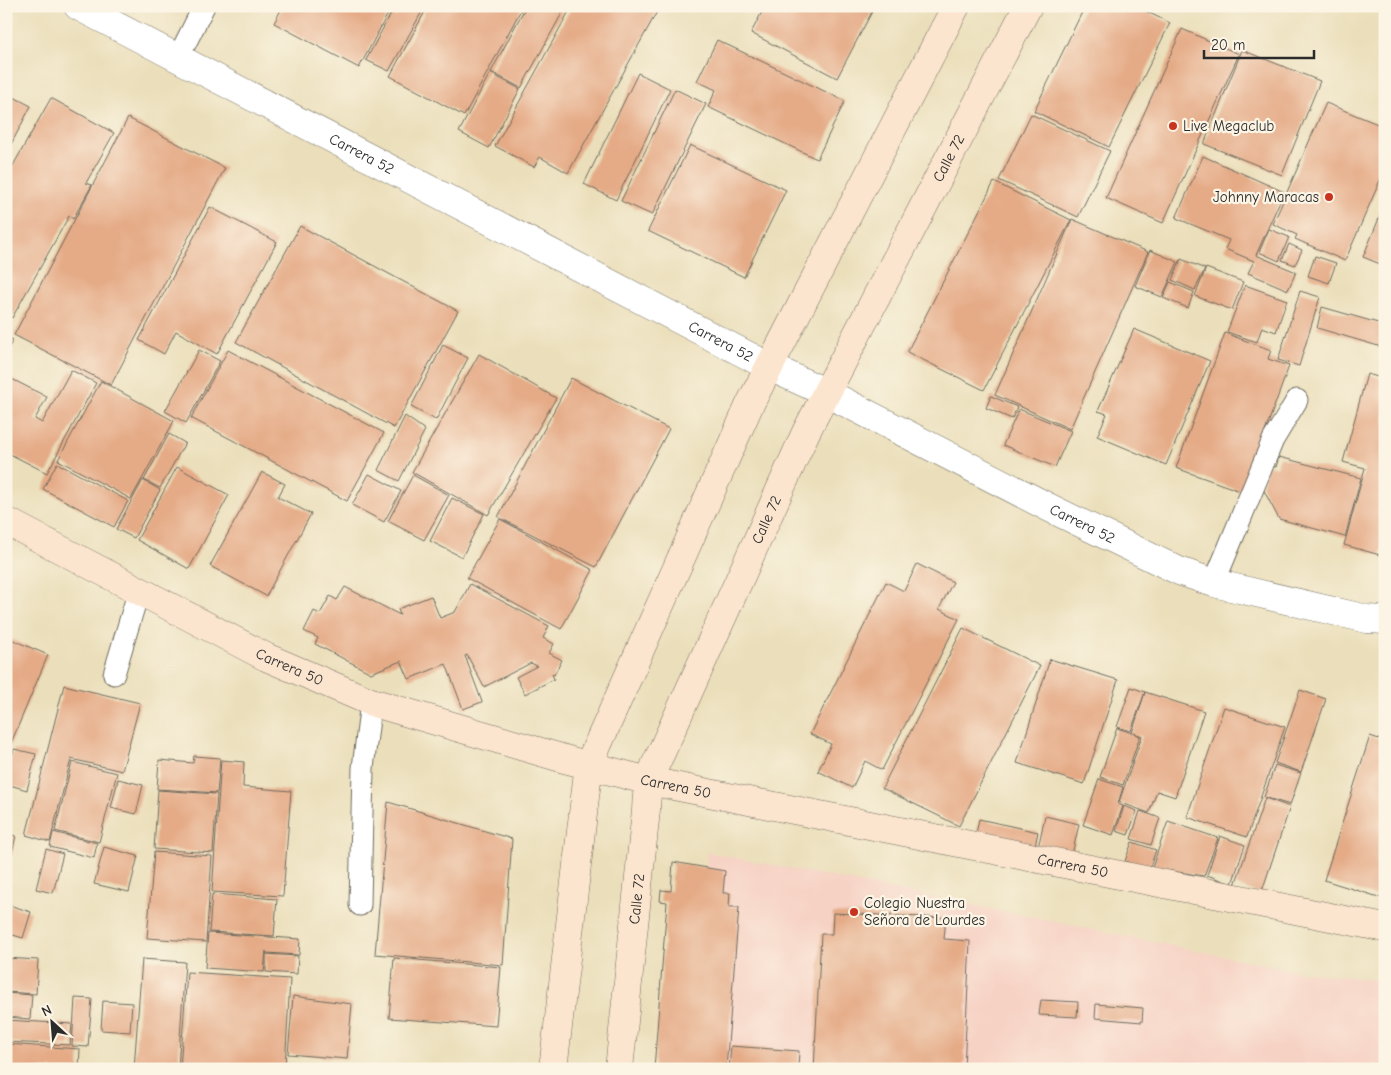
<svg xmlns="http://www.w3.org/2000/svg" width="1391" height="1075" viewBox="0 0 1391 1075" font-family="'Comic Neue',sans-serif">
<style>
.built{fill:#f6d2c4}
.building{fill:#e5ab87}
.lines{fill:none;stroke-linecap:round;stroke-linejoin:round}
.lane-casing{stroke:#6e6a5d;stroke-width:23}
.street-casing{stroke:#6e6a5d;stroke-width:29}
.secondary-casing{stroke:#6e6a5d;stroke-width:29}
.lane{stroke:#fff;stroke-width:21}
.street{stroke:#fff;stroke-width:28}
.secondary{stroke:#fce5cf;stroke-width:28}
.poi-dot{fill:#c8321e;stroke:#fcf5e5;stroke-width:2}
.labels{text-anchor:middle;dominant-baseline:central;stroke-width:4.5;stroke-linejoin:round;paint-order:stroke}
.poi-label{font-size:15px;fill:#2b2b2b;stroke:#fcf5e5;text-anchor:start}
.street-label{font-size:15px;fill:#2b2b2b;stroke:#fcf5e5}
</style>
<rect width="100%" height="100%" fill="#fcf5e5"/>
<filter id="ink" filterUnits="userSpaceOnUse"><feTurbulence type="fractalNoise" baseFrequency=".02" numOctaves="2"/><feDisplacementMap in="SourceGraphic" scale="10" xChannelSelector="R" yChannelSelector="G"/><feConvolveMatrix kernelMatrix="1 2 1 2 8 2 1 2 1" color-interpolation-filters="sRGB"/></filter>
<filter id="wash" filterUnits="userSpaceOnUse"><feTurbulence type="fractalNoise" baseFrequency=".0096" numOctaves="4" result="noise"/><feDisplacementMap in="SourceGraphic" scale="20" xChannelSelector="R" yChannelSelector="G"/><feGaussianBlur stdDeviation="1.12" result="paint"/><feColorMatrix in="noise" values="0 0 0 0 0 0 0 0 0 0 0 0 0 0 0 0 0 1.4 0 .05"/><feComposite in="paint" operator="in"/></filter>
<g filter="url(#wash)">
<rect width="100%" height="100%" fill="#ebdfbb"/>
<path class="built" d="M707,852L1304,972L1385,981V1069H692Z"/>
<g id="blocks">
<g class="building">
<path d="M283,6H392L359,68L274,23Z"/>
<path d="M395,6H425L389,71L366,60Z"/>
<path d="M428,6H523L464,116L390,76Z"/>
<path d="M526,6H566L521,88L491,72Z"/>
<path d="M572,6H655L659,8L568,173L540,157L534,167L495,146Z"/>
<path d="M765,6H875L837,78L751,33Z"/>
<path d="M1085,6H1135L1170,23L1109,147L1034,111Z"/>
<path d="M1182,29L1239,54L1163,223L1106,198Z"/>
<path d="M717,40L845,101L817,159L708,107L716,90L697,81Z"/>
<path d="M1242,50L1320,81L1282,175L1204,144Z"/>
<path d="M490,73L520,89L489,148L459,132Z"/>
<path d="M638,73L670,89L616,200L584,184Z"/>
<path d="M675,89L706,104L652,215L621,201Z"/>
<path d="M6,93L31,106L6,154Z"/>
<path d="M51,98L114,133L86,183L92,185L73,219L69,216L12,318L6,314V178Z"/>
<path d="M1326,103L1385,127V169L1345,261L1295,239L1297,235L1273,224Z"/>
<path d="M1031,114L1110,151L1078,217L999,180Z"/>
<path d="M128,118L225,168L111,385L14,335Z"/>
<path d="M690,145L786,190L744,277L648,231Z"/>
<path d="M1203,156L1284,192L1256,255L1296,272L1288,290L1248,273L1254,261L1225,249L1229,240L1176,218Z"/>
<path d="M994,182L1071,220L984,390L907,352Z"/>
<path d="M1385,204V266L1363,257Z"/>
<path d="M210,207L277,242L217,354L176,331L164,354L139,340Z"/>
<path d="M1072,219L1148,252L1070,429L995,395Z"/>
<path d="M300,226L458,311L394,428L236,342Z"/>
<path d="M1269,229L1289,237L1279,261L1259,252Z"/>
<path d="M1289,244L1302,250L1295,265L1282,260Z"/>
<path d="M1150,250L1178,262L1162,297L1135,286Z"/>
<path d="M1315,256L1336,263L1329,283L1308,276Z"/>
<path d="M1181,259L1205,269L1195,290L1172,280Z"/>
<path d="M1206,268L1243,282L1232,310L1195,296Z"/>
<path d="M1170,282L1194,292L1188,308L1163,298Z"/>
<path d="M1245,285L1287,300L1276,332L1262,327L1257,342L1227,332Z"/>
<path d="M1300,291L1320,297L1299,366L1278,360Z"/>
<path d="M1322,307L1385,325V348L1317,328Z"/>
<path d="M1134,329L1210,361L1166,465L1097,436L1107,414L1098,411Z"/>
<path d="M1225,333L1271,350L1268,359L1289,366L1243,492L1176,468Z"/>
<path d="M6,336L13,340L6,353Z"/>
<path d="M443,345L468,358L436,420L411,407Z"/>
<path d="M199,350L220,361L186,423L165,411Z"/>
<path d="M228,350L384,433L347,501L191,418Z"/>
<path d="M479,354L556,398L488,515L412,472Z"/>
<path d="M71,370L96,383L47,473L6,452V376L47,397L35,419L42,423Z"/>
<path d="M1367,374L1385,379V539L1380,555L1344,545L1365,468L1343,462Z"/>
<path d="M571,378L669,429L596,567L498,517Z"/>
<path d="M101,381L174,421L131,499L58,460Z"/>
<path d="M991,396L1017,407L1012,419L986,408Z"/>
<path d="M1019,409L1071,431L1055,467L1003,445Z"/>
<path d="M405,416L425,430L399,481L378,470Z"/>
<path d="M169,434L185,443L160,488L144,480Z"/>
<path d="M1279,457L1361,478L1345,537L1279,519L1262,487L1268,465L1276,467Z"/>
<path d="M57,463L128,501L114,527L43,489Z"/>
<path d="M177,467L229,495L189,569L137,540Z"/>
<path d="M262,472L285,484L278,497L311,514L266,596L210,566Z"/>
<path d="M369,474L401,491L384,522L352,505Z"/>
<path d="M413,475L449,495L424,540L388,521Z"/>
<path d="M143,480L160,490L134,538L116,529Z"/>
<path d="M452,498L484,514L462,557L430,541Z"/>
<path d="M500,519L593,570L561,629L467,578Z"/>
<path d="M917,564L953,582L939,609L959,619L882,770L865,761L852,788L818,771L831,744L810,734L886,582L904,591Z"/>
<path d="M470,584L549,626L543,638L554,644L549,653L562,660L554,675L552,674L554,679L525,694L516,677L537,666L531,663L484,687L467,655L465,656L482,702L463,709L446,664L409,679L401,661L371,673L315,644L318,638L304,631L314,611L320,614L330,596L337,600L345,587L400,615L398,609L431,596L440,618L455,612Z"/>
<path d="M963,628L1040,666L959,826L882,788Z"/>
<path d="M6,637L48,655L6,755Z"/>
<path d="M1050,659L1118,680L1084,784L1017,763Z"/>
<path d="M64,685L140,703L122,771L71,759L50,842L26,835Z"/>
<path d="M1131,687L1145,692L1131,731L1117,727Z"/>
<path d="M1300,690L1326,699L1301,772L1275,763Z"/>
<path d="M1145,692L1204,711L1175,797L1157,791L1149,813L1119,802L1142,736L1134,733L1140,736L1123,785L1100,777L1117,728L1132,733Z"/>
<path d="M1224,707L1285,727L1247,837L1187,817Z"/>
<path d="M1370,736L1385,741V899L1324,880Z"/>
<path d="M14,749L36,754L27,790L6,784V779Z"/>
<path d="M194,756L220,758L217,793L157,789L159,760L193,763Z"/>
<path d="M221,760L244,762L243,787L291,791L283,896L212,892Z"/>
<path d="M72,762L117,773L99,842L55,831Z"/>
<path d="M1275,765L1301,773L1290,805L1264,797Z"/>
<path d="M118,779L143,785L136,814L111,808Z"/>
<path d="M1099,779L1123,787L1118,804L1123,806L1113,835L1083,825Z"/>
<path d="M158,790L217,794L213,853L154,849Z"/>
<path d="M1265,798L1290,807L1261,894L1235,885Z"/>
<path d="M388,802L512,839L503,965L375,954Z"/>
<path d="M1124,806L1137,811L1128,835L1116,831Z"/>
<path d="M1140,811L1160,818L1151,845L1131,839Z"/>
<path d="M1045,816L1079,824L1072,855L1038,848Z"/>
<path d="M979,819L1038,832L1035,846L976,834Z"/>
<path d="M1168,821L1218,838L1204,876L1152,868Z"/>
<path d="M53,832L97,843L94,858L50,847Z"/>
<path d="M6,834L16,836L7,874H6Z"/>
<path d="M1220,836L1245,845L1232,884L1207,875Z"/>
<path d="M1132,842L1156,850L1149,870L1125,861Z"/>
<path d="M104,847L138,856L129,892L94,884Z"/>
<path d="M46,849L63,854L53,893L36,889Z"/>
<path d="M154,852L212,856L206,942L147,938Z"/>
<path d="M673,862L725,871L723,893H730L729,907H739L726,1069H654L667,902L660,901L661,890L671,891Z"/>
<path d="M212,894L277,899L274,936L209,932Z"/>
<path d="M6,904L31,912L23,938L6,933Z"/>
<path d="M833,913L946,918L944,939L970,941L964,1069H814L821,934H832Z"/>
<path d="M208,933L300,939L299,955L266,953V951L264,972L205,968Z"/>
<path d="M266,954L298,956L297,974L266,972Z"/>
<path d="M6,958L38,960L36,994L6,992Z"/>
<path d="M394,958L501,967L496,1026L389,1018Z"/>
<path d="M142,959L185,962L178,1069H134Z"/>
<path d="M187,972L290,979L285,1069H180Z"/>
<path d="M6,993L32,995L30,1019L6,1017Z"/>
<path d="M293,996L352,1004L347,1059L288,1054Z"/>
<path d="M75,998L92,999L88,1047L72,1046Z"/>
<path d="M1041,1000L1078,1002L1077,1017L1039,1015Z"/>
<path d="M103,1001L132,1003L130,1032L101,1030Z"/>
<path d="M1096,1004L1143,1008L1142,1022L1095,1018Z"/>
<path d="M6,1020L72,1024L70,1045L6,1042Z"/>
<path d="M6,1044L80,1049L79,1069H6Z"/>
<path d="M731,1046L799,1051L798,1069H729Z"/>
</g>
</g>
</g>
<g filter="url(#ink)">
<use href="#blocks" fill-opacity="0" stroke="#6e6a5d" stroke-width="1"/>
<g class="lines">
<g class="lane-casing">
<g id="lane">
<path d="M178,58L204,6"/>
<path d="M1214,583L1273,440L1297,400"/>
<path d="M114,674L139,590"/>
<path d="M360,905L363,768L371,702"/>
</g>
</g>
<g class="street-casing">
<g id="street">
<path id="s1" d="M78,6L770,367L827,393L1048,507L1179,571L1214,583L1367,619L1385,620"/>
</g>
</g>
<g class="secondary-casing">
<g id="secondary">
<path id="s2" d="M6,521L266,657L371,702L568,760L649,781L1385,928"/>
<path d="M553,1069L587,780L594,753L750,404L956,6"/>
<path id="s3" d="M619,1069L646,810C646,789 651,771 661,753L806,432L1028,6"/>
</g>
</g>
<use href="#lane" class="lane"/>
<use href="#street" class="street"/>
<use href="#secondary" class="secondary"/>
</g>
</g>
<g class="poi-dot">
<circle cx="1173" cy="126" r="5"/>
<circle cx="1329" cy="197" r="5"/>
<circle cx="854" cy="912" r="5"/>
</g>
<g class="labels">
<g class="poi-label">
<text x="1183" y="126">Live Megaclub</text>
<text x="1319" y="197" text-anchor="end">Johnny Maracas</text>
<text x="864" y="903">Colegio Nuestra<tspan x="864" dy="17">Señora de Lourdes</tspan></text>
</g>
<g class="street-label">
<text stroke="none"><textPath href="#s1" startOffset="320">Carrera 52</textPath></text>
<text stroke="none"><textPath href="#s3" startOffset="981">Calle 72</textPath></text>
<text stroke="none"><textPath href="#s1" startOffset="725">Carrera 52</textPath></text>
<text stroke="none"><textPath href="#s3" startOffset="576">Calle 72</textPath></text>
<text stroke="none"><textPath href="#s1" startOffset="1130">Carrera 52</textPath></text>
<text stroke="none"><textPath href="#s2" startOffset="319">Carrera 50</textPath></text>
<text stroke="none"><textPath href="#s2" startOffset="724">Carrera 50</textPath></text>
<text stroke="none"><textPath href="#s2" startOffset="1129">Carrera 50</textPath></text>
<text stroke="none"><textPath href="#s3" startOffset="171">Calle 72</textPath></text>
</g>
</g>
<rect width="1391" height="1075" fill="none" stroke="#fcf5e5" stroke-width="25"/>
<g transform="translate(52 1022) rotate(334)" stroke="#fcf5e5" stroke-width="4" paint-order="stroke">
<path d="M0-4L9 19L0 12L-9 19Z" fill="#2b2b2b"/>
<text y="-8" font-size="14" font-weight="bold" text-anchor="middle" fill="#2b2b2b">N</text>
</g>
<path d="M1204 50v8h110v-8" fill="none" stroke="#2b2b2b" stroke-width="2.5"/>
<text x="1211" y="50" font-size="15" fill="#2b2b2b" stroke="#fcf5e5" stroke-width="4" paint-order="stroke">20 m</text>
</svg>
